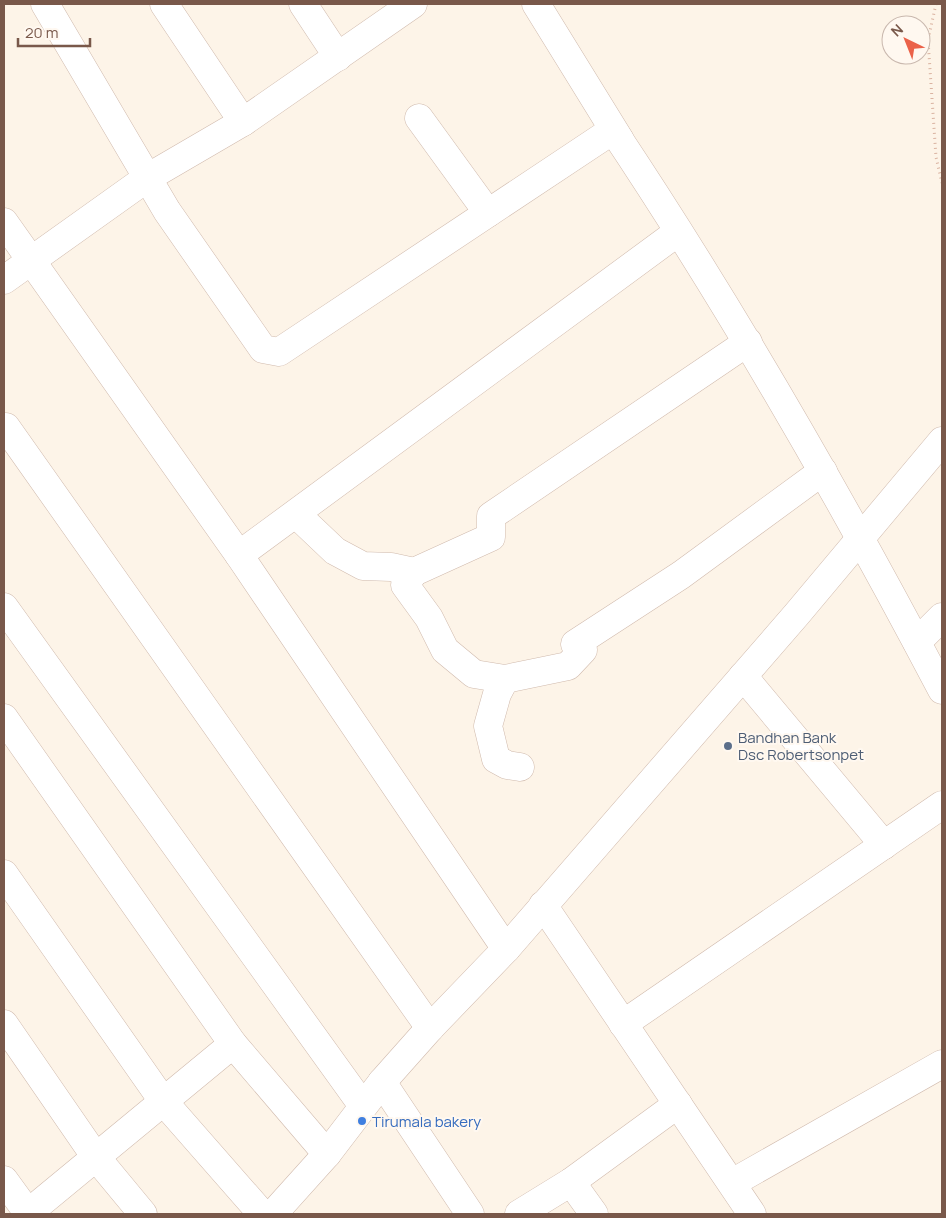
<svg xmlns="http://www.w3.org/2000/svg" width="946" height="1218" viewBox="0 0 946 1218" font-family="Manrope,sans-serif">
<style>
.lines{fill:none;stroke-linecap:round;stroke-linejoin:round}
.minor-casing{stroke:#d0baad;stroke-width:29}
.path{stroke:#dab3a1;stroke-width:3;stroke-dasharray:1 4;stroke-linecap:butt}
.minor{stroke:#fff;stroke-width:28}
.service-dot{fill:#5c6f8a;stroke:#fff8f0;stroke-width:2}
.shop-dot{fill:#3f7fe0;stroke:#fff8f0;stroke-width:2}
.labels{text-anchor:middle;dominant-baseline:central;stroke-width:4;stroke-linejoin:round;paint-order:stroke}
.service-label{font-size:15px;fill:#4e5e75;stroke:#fff8f0;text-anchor:start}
.shop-label{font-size:15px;fill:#366cbe;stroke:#fff8f0;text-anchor:start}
</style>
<rect width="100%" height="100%" fill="#fdf4e8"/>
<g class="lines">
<g class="minor-casing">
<g id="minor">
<path d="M45,4L167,211L263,349L279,352L613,130C733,310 841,498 942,690"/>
<path d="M164,4L243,122"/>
<path d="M303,4L338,57"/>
<path d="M536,4L620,140"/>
<path d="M419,118L488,213"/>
<path d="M4,222L239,555L506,949"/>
<path d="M4,280L147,178L243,122L413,4"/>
<path d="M6,427L430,1028"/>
<path d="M296,514L335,551L363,566L391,567L414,572L491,537V516L748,342"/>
<path d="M239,555L678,232"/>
<path d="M414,572L405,585L429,618L445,650L474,674L505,679L539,672L568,666L583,650L575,644L681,575L823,471"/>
<path d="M4,607L363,1106"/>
<path d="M917,642L942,617"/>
<path d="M743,676L884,845"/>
<path d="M505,679L497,694L488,726L496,759L507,765L520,767"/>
<path d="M4,718L233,1044"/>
<path d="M4,874L163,1101L262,1214"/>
<path d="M543,905L752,1214"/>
<path d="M4,1024L95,1156L143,1214"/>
<path d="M623,1024L942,805"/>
<path d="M382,1082L470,1214"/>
<path d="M4,1180L28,1213"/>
<path d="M571,1182L594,1214"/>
<path d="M732,1183L942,1064"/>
<path d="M27,1214L233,1044L327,1154"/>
<path d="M273,1214L327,1154L382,1082L430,1028L506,949L797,614L942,441"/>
<path d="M519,1214L571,1182L678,1104"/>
</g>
</g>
<path class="path" d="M936,4L928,40L936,157L942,183"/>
<use href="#minor" class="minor"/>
</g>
<circle class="service-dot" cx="728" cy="746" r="5"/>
<circle class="shop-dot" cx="362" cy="1121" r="5"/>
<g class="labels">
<g class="service-label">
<text x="738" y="737">Bandhan Bank<tspan x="738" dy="17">Dsc Robertsonpet</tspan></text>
</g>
<g class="shop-label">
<text x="372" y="1121">Tirumala bakery</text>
</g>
</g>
<rect width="946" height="1218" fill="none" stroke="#79584a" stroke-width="10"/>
<g transform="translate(906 40) rotate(317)"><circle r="24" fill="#fff8f0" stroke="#c9b8ae"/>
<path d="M0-4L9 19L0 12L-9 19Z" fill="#eb6249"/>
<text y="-8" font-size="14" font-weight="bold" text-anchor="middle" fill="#79584a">N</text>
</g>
<path d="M18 38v8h72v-8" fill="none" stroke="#79584a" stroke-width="2.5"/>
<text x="25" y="38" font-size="15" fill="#79584a" stroke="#fff8f0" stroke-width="4" paint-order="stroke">20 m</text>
</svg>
